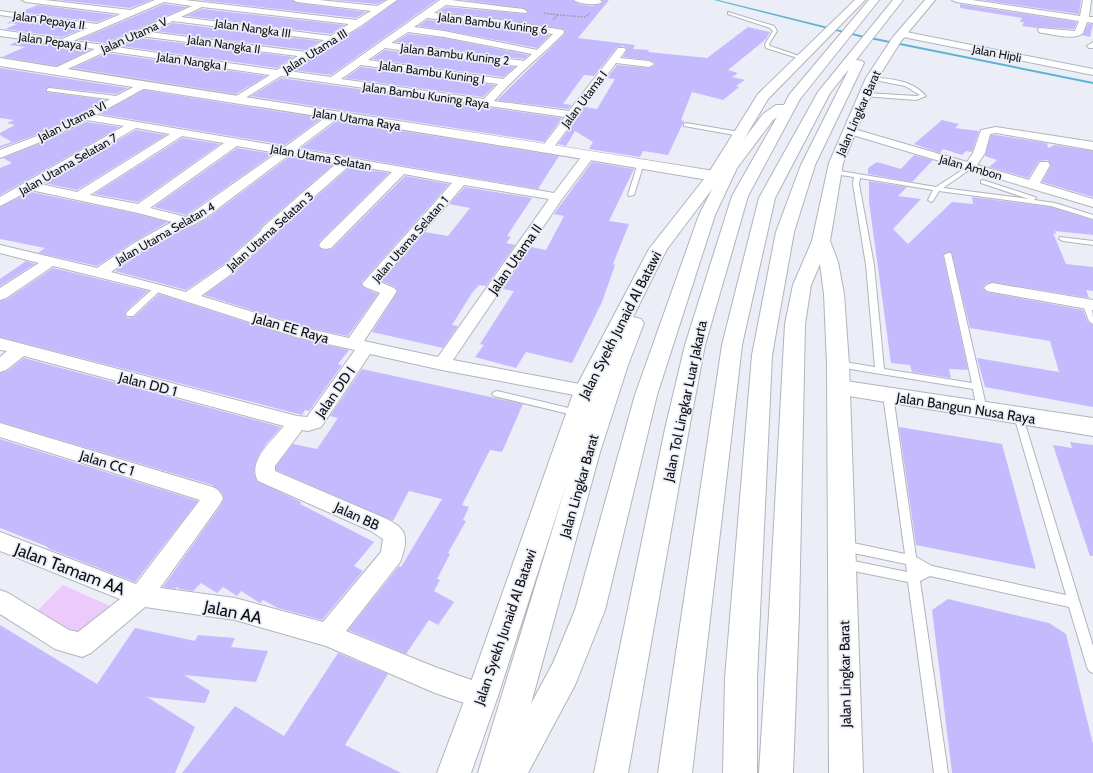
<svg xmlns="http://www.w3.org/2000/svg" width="1093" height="773" viewBox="0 0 1093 773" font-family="Cabin,sans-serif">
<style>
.green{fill:#eccbfc}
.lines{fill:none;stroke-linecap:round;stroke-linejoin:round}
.stream{fill:#5cb2d2;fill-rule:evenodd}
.building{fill:#c6bafe}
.lane-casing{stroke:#b0b4bc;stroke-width:2}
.street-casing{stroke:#b0b4bc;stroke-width:2}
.secondary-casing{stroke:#b0b4bc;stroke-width:2}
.primary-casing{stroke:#b0b4bc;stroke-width:2}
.highway-casing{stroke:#b0b4bc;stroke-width:2}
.path{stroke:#9799a0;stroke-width:1.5;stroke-dasharray:1.5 1.5;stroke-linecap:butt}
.lane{fill:#fff;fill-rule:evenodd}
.street{fill:#fff;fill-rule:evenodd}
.secondary{fill:#fff;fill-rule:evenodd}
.primary{fill:#fff;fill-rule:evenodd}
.highway{fill:#fff;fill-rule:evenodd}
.labels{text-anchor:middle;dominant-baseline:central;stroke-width:3.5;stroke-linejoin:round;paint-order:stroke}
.far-street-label{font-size:12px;fill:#0e0f12;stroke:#ebeef7}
.street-label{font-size:14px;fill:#0e0f12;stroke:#ebeef7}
.near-street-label{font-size:17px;fill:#0e0f12;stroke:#ebeef7}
</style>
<rect width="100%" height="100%" fill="#ebeef7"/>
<path class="green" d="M63,585L119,610L88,644L31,617Z"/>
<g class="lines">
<path class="stream" d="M714,0H718L860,35L1093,82V84L860,37Z"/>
</g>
<g class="building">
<path d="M58,0H151L130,8Z"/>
<path d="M198,0H292L297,3L366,12L356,18Z"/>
<path d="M334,0H385L377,4Z"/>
<path d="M398,0H437L331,75L292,70L363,26Z"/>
<path d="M463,0H573L579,4L592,6L603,3L602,0H609L578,38L635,45L633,49L649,50L648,52L707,58L748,27L770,32L766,39L728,70L738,73L732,77L745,80L736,86L739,87L723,100L692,92L681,120L684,121L668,155L643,151L640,157L589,149L593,142L575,131L566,146L558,144L585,107L597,109L615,79L607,78L617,65L649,68L655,65V63L649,60L623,57L627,49L624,46L617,47L594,76L584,75L563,104L572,105L568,109L497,100L564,35L565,31L563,29L488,17L438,12L446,7L526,14L528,12L523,8Z"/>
<path d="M982,0H1081L1079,14Z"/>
<path d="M164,4L187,7L105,43L79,40Z"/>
<path d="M960,4L1077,22L1074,29L1039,27L1037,28L1022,26L1024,22H1020L1022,18L960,8Z"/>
<path d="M38,5L115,15L97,22L20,12Z"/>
<path d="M202,9L345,25L331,34L186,16Z"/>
<path d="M17,19L82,29L62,37L5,29L17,24L6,23Z"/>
<path d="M427,20L488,25L550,35L537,48L444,30L418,26Z"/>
<path d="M173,23L320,41L306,50L154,31Z"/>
<path d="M1088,24H1093L1090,37L1082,35Z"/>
<path d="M408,34L444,38L529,55L524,59L395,42Z"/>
<path d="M140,38L294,57L277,68L121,46Z"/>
<path d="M20,40L90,50L57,66L2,57L25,47L9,45Z"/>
<path d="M385,50L515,67L503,77L372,59Z"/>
<path d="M107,53L266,76L236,94L73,68Z"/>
<path d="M361,67L495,85L483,97L345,78Z"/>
<path d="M0,68L89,82L128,88L116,94L48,87L46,89L47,92L105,100L44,132L0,148V146L12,142L0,135V133L15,125L7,123L14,120L0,118Z"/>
<path d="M281,78L562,118L544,142L251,96Z"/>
<path d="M144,90L268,110L322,118L285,145L100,114Z"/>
<path d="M942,120L959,124L955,128L979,131L972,152L966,151L962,155L943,149L940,153L914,144Z"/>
<path d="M337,121L446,138L559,156L538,189L301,148Z"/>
<path d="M86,122L120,127L0,195V168L12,163L3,158L54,138Z"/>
<path d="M136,130L166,135L77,190L44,183Z"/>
<path d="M991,135H996L1047,143L1048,148L1055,145L1093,151V197L1042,182L1051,166L1048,160L1039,161L1028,178L989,167L997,160L985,156Z"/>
<path d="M182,138L220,144L138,202L94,194Z"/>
<path d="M237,148L273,154L186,215L154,207Z"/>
<path d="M914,155L933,160L912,182L868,174V168L877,162L901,169Z"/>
<path d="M289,157L334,164L262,226L259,231L232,255L227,262L186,290L115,271L145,250L181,229L194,226L205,220Z"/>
<path d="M592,162L634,169L609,221L629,224L613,264L615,265L602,302L572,363L526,352L516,368L475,357L484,345L480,344L514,291L503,289L531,247L546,250L564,216L554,214Z"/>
<path d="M350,167L389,173L320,241L318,246L321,249L326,250L332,249L405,176L449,184L361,283L364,288L378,294L348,336L305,327L204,295L239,270L244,263L273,238L276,232Z"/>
<path d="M869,181L907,187L898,196L921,199L893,229L908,244L952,202L973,204L972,197L1051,207L1093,220V235L1055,231L1056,234L1053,233L1066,264L1093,267V291L1086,290L1089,298L992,282L986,284L982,288L987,292L1083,310L1088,322L1093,325V407L985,387L977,358L1059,372L1050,341L970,328L951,252H947L943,255L968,370L949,369L951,378L912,372L910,365L891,363L869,202Z"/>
<path d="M465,187L532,198L507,236L511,237L506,243L515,245L486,286L479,285L472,293L452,325L458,326L443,348L372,332L398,291L395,287L382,281L425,232L448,236L470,208L449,204Z"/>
<path d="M31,192L138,214L168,222L133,242L97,266L38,253L45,248L0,239V207Z"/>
<path d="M26,261L35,264L0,286V279Z"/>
<path d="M53,268L148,291L126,311L125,315L127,318L134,317L159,294L296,338L349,350L338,364L342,365L309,411L305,410L302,415L0,337V301L7,299Z"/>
<path d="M24,358L281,427L266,444L257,458L254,473L257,481L301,502L300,504L374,542L354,566L363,571L322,620L278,608L263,600L260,603L241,591L237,596L223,587L217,593L201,583L193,591L180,589L176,587L175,589L163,587L221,505L224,499L222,493L212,485L0,422V373L7,371Z"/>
<path d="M362,369L523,404L502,452L490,450L462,505L469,507L463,520L466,521L448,553L450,554L437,579L440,580L434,591L454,602L438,625L429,620L406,654L348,630L399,566L401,567L442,499L409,491L393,521L276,470V466L293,444L317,449L338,418L330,416Z"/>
<path d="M899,427L1002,444L1036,569L916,545Z"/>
<path d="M0,439L198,501L135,582L47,548L48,547L0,528Z"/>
<path d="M1070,442L1093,445V556H1090L1053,445L1072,448Z"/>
<path d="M948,599L1049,623L1066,634L1093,744V773H952L932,610Z"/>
<path d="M0,625L97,684L135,628L195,641L198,635L235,638L231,647L268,651L256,682L184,675L210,691L205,703L147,697L195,727L175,773H0Z"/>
<path d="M338,653L388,674L345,745L401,773H182L235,706L284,736Z"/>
</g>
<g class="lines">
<g class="lane-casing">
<g id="lane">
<path d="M728,12L774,26L777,31L769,44L770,46L805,58L801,59L766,48L765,44L773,31L770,28L728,14Z"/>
<path d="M872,77C891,79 912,80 926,96L916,100L863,96V94L865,93L916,96L920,95L905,86L870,79V78Z"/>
<path d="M49,88L116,96L119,98L116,100L47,91V89Z"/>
<path d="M686,123L740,132L743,134L740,136L684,126V124Z"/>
<path d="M641,161L644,163L634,195L629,196L628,195L638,163Z"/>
<path d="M970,165L972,166V168L943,188L1029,199L981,183V181L983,180L1035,197L1036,198L1034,200L1055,203L1093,215V219L1051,206L939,191L933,201L931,202L928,200L933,190L860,178L859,184L874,265L884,369L972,383L944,255L948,253H951L987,410L982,413L977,410L973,389L838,367L834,364L838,361L875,367L866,265L853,184L854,177L834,174L831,172L834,170L936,187Z"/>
<path d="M1060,237L1093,241V245L1063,241L1059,239Z"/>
<path d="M156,286H159L163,288L133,316H127L126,314L127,312Z"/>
<path d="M1084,303H1087C1093,306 1093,316 1093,324L1089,321L1083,305Z"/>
<path d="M497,391L577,410L580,411L582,413L580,415L577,416L494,396L492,394L494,392Z"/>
<path d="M888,392L893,395L916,557L932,566L1066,595L1014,416L1016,414H1022L1093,646V673L1089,671L1087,667L1069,607L930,576L920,581L948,773H934L908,582L844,569L840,567L838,564L840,561L844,559L907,572L906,564L844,551L840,549L838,546L840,543L844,541L905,554L883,395Z"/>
</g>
</g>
<g class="street-casing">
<g id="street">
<path d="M22,0H45L130,10L155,0H185L356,20L371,11L297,2L293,0H319L377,6L388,0H397L362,25L288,71L331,77L440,0H451L523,9L527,11L526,13L446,5L434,13L488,18L563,30L564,32L563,34C540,57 515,76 494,101L569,111L618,48H624L626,50L620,58L649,61L654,64L649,67L616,63L551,151H543L541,148L565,117L281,76L237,103L233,102L232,100L233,98L270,75L107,51L59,73H53L51,71L53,69L95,49L0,36V30L62,39L88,28L0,15V11L97,24L121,14L26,2ZM164,2L192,6L105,45L73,41ZM202,7L349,24L331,36L181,17ZM427,18L488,24L553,34L537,50L444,31L414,27ZM173,21L324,40L306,52L149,32ZM408,32L444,37L532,54L524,61L391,43ZM140,36L298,56L277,70L116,47ZM385,48L518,66L503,79L368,60ZM361,65L498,84L484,99L341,79Z"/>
<path d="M574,0H600L602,2C597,6 579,4 574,0Z"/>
<path d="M952,0H972L1080,16L1083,0H1091L1089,17H1093V23L1087,22L1083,33C1075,41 1053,34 1042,33L1039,32L1038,30L1039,28L1075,31L1079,21L956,2Z"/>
<path d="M901,31L1093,69V75L898,36L897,34Z"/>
<path d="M1093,42V48H1089L1087,46Z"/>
<path d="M143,82L148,85L147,87L96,115L285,147L330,114H338L339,116L338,118L297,149L554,193L585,152H593L595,155L562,199L453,360L585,385L591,387L594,391L591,395L585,397L442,370L370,354L321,427L308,431L302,430L275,466V471L387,519C391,522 397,524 400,528C409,535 404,553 400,562L346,631L435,667L491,687L495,696L491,705L482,709L435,693L326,646L235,620L145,607L91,653L82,657L55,649L0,614V590L8,593L69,630L78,632L120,599L0,551V532L136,584L200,500L0,437V423L209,486C217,488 220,491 223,498L220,504L160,588L235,598L323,622L381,552L383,539L371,531L258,481C247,461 272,441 284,426L24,356L6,370L0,372V357L7,351L0,350V338L297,416L307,417L355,350L296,337L154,291L53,266L6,298L0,300V288L39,263L0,253V245L97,268L134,243L172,222L138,213L31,190L0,206V197L124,126L86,120L53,137L0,158V150L45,133ZM136,128L170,134L77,192L40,184ZM182,136L224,143L138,204L90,195ZM237,146L277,153L186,217L150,208ZM289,155L337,163L263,227L260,232L233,256L228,263L186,292L111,272L144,249L180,228L193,225L204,219ZM350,165L392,172L321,242L319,245L321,248L326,249L331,248L404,174L452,183L362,284L365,287L380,293L349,338L305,328L201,296L238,269L243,262L272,237L275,231ZM464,185L549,199L438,357L364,341L397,291L394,288L380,282Z"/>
<path d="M996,127L1093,142V150L996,133L990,134L985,153L977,165L1029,180L1040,162H1048L1050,165L1040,183L1093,199V207L846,133L844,131L846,129H854L967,162L973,153L981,130Z"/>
<path d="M992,283L1093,300V310L987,291L984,288L987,285Z"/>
</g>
</g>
<g class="secondary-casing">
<g id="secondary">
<path d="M0,58C238,97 476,132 714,171L719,173L722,176L719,179L714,181C476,140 238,104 0,66Z"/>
<path d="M839,380L1093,418V436L831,393L828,388L831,383Z"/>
</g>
</g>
<g class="primary-casing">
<g id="primary">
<path d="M855,0H865L768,99L722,176L667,249L633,317L641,319L644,323L628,365L600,452L512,773H478L567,482L498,696L471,773H437L466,696L574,391L649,249L708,174L758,94Z"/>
<path d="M925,0H935L901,41L878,78L843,163L830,241L838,262L844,294L849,364L863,773H829L827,364L824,294L820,264L811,285L805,324L799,614L793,773H759L769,614L785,324L793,285L812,241L829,163L866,78L893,37Z"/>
</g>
</g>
<g class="highway-casing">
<g id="highway">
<path d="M869,0H879L800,99L748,196L705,345L689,429L628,773H594L665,429L685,345L732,196L777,117L773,120L737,168L715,215L657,395L605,610L575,685L528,773H492L497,761L532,702L553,663L575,610L635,395L699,215L725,164L763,114L776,105H784L789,95Z"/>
<path d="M893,0H903L856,60L862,61L864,63L815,165L794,232L772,355L757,678V773H723L725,678L752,355L776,232L801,165L849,69L830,93L775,198L742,345L692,773H658L722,345L759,198L818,92Z"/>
</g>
</g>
<g class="path">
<path d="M544,13L558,15"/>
<path d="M553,20L558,15L585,17L590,13"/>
</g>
<use href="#lane" class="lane"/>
<use href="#street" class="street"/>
<use href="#secondary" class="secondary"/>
<use href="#primary" class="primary"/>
<use href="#highway" class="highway"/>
</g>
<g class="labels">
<g class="far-street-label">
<text transform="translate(49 20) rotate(8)">Jalan Pepaya II</text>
<text transform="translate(493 23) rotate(7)">Jalan Bambu Kuning 6</text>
<text transform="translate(253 28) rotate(8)">Jalan Nangka III</text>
<text transform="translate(134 35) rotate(-24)">Jalan Utama V</text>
<text transform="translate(53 41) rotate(8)">Jalan Pepaya I</text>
<text transform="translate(224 44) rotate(8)">Jalan Nangka II</text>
<text transform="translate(315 51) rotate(-32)">Jalan Utama III</text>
<text transform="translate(997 53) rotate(11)">Jalan Hipli</text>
<text transform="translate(455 54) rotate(7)">Jalan Bambu Kuning 2</text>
<text transform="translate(192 61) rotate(8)">Jalan Nangka I</text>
<text transform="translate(432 72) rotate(8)">Jalan Bambu Kuning I</text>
<text transform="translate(426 95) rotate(8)">Jalan Bambu Kuning Raya</text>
<text transform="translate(584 99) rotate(-53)">Jalan Utama I</text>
<text transform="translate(858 113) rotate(-66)">Jalan Lingkar Barat</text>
<text transform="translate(357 119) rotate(9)">Jalan Utama Raya</text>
<text transform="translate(72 121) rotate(-27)">Jalan Utama VI</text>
<text transform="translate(321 157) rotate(10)">Jalan Utama Selatan</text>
<text transform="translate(68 164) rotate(-30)">Jalan Utama Selatan 7</text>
<text transform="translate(971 167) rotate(16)">Jalan Ambon</text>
<text transform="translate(270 231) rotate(-42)">Jalan Utama Selatan 3</text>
<text transform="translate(165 233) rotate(-30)">Jalan Utama Selatan 4</text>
<text transform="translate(410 239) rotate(-49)">Jalan Utama Selatan 1</text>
</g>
<g class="street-label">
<text transform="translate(515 259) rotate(-55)">Jalan Utama II</text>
<text transform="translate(620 325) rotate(-63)">Jalan Syekh Junaid Al Batawi</text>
<text transform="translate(291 328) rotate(16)">Jalan EE Raya</text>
<text transform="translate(148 384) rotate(15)">Jalan DD 1</text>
<text transform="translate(335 392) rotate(-55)">Jalan DD I</text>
<text transform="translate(685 401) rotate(-78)">Jalan Tol Lingkar Luar Jakarta</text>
<text transform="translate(966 408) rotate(9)">Jalan Bangun Nusa Raya</text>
<text transform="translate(107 463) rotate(17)">Jalan CC 1</text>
<text transform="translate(579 486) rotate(-74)">Jalan Lingkar Barat</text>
<text transform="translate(357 516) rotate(25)">Jalan BB</text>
<text transform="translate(505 627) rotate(-71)">Jalan Syekh Junaid Al Batawi</text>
<text transform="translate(845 674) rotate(-91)">Jalan Lingkar Barat</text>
</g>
<g class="near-street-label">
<text transform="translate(70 569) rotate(21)">Jalan Tamam AA</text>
<text transform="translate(233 612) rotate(12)">Jalan AA</text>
</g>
</g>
</svg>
